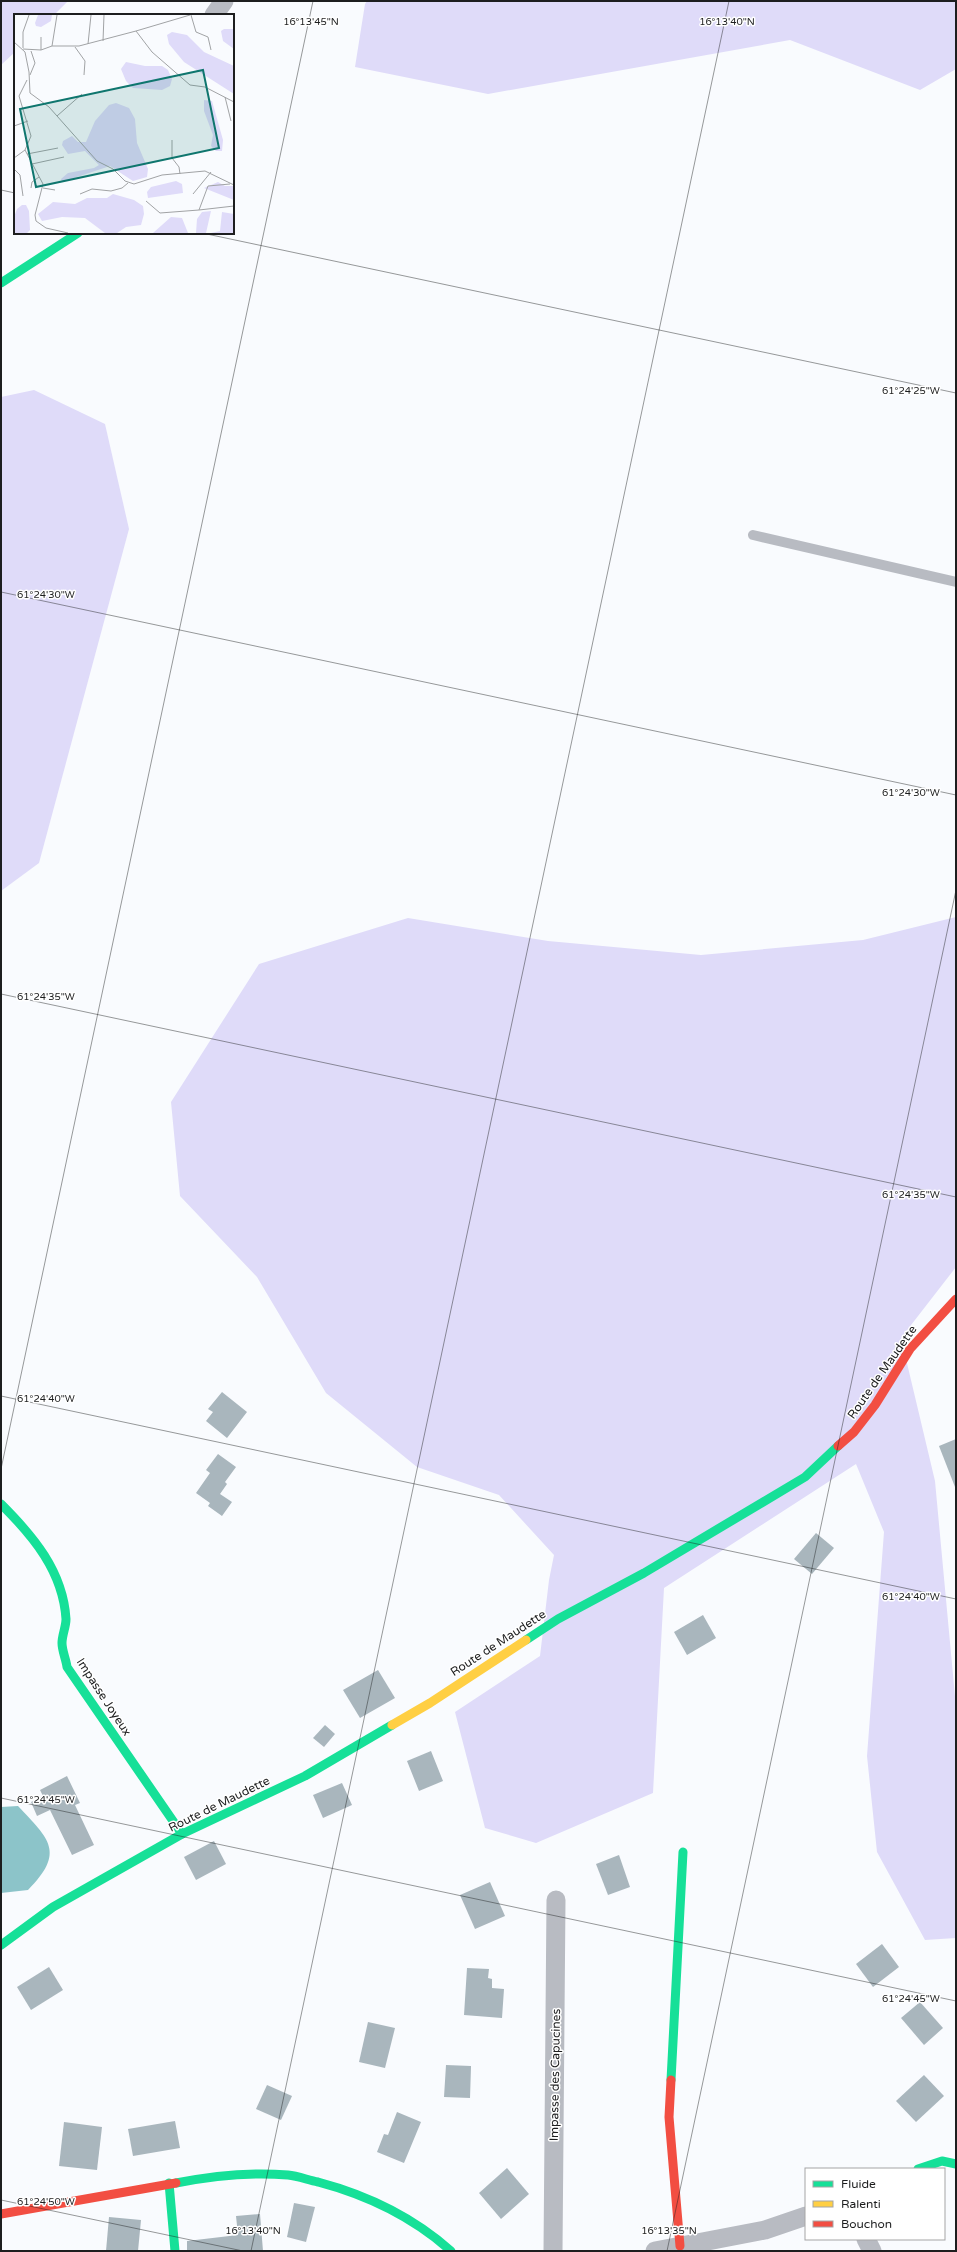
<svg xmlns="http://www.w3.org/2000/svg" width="957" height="2252" viewBox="0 0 957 2252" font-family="'Varela Round',sans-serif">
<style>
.green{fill:#dfdbf9}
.water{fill:#8cc4c9}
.building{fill:#a9b6bd}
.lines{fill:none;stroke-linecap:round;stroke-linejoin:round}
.lane{stroke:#b8bbc2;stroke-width:10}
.street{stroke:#b8bbc2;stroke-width:19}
.fast{stroke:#16e098;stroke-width:9}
.slow{stroke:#ffcf43;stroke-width:9}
.jam{stroke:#f24e42;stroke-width:9}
.ticks{fill:none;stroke:#1d1e1f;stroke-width:1;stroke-opacity:0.45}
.labels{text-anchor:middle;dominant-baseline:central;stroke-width:3;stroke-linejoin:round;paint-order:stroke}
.street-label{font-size:12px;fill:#1d1e1f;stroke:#fff}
.inset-road{fill:none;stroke:#a1a3a5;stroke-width:1}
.view{fill:#0f766e;fill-opacity:0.15;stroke:#0f766e;stroke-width:2}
.inset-edge{fill:none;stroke:#1d1e1f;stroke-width:2}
.ticks-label{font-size:10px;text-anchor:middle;fill:#1d1e1f;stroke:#fff;stroke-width:3;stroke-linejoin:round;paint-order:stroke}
</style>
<rect width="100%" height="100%" fill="#f9fbfe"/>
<g class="green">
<path d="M1,1H68L54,15H15V52L1,65Z"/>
<path d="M367,1H956V69L920,90L790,40L488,94L355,67L365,4Z"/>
<path d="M34,390L105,424L129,529L39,863L1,891V397Z"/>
<path d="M956,917V1267L901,1338L935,1481L956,1707V1938L925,1940L877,1852L867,1756L884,1532L856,1464L664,1588L653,1793L536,1843L485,1828L455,1712L540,1656L549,1580L554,1555L499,1495L417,1467L326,1393L257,1277L180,1196L171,1102L259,964L408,918L548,941L701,955L863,940Z"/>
</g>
<path class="water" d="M18,1806C49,1839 66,1852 28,1890L1,1893V1807Z"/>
<g class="building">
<path d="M222,1392L247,1412L227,1438L206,1421L213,1412L208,1409Z"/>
<path d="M956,1439V1487H955L939,1446Z"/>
<path d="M218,1454L236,1467L225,1482L227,1484L220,1494L232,1502L222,1516L208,1506L210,1503L196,1493L210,1473L206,1470Z"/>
<path d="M816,1533L834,1548L812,1574L794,1559Z"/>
<path d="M703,1615L716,1638L687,1655L674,1632Z"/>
<path d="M378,1670L395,1698L360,1718L343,1690Z"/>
<path d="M325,1725L335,1734L324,1747L313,1738Z"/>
<path d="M431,1751L443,1781L419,1791L407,1761Z"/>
<path d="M67,1776L80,1803L75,1805L94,1845L72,1855L50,1810L37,1816L31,1802L43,1796L40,1790Z"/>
<path d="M342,1783L352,1805L323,1818L313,1795Z"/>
<path d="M214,1841L226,1864L196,1880L184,1857Z"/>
<path d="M619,1855L630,1887L608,1895L596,1864Z"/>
<path d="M490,1882L505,1916L475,1929L460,1895Z"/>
<path d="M882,1944L899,1967L873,1987L856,1964Z"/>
<path d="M49,1967L63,1990L31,2010L17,1987Z"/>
<path d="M467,1968L489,1969L488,1978L492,1979V1988L504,1989L502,2018L464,2015Z"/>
<path d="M920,2002L943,2028L924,2045L901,2018Z"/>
<path d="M368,2022L395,2028L385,2068L359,2062Z"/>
<path d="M446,2065L471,2066L470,2098L444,2097Z"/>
<path d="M924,2075L944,2096L916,2122L896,2101Z"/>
<path d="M267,2085L292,2096L281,2120L256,2109Z"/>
<path d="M397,2112L421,2122L404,2163L377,2152L384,2134L388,2135Z"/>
<path d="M175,2121L180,2148L133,2156L128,2129Z"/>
<path d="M64,2122L102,2127L97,2170L59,2166Z"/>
<path d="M507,2168L529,2194L501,2219L479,2193Z"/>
<path d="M294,2203L315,2207L306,2242L287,2237Z"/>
<path d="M260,2214L263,2251H187V2241L238,2235L236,2216Z"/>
<path d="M109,2217L141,2220L138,2251H106Z"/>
</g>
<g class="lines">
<path class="lane" d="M753,535L956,582"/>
<g class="street">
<path d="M214,15L224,1"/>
<path d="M866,2239L872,2251"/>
<path d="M553,2251L556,1900"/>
<path d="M655,2251L765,2230L806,2216"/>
</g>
<g class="fast">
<path d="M1,283L78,233"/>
<path d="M1,1504C33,1536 63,1571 66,1619C66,1627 62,1635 62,1643C62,1651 66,1659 67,1667L182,1834"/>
<path d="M526,1640L558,1619L644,1573L805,1477L838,1446"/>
<path d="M1,1945L53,1907L182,1834L305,1776L392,1725"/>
<path d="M671,2080L683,1852"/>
<path d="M918,2169L942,2161L956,2164"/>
<path d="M169,2183L175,2251"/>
<path d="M176,2183C211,2176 253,2172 288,2175C298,2176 308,2180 318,2182C367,2195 413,2217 451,2251"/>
</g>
<path class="slow" d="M392,1725L430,1703L526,1640"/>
<g class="jam">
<path d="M838,1446L854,1432L875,1405L910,1349L956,1299"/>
<path d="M671,2080L669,2117L680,2246"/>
<path d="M1,2214L176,2183"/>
</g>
</g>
<path class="ticks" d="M1,190L15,193M202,233L956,393M1,592L956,795M1,994L956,1197M1,1396L956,1599M1,1469L313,1M1,1798L956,2001M1,2200L243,2251M251,2251L729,1M667,2251L956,890"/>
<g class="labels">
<g class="street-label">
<text transform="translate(882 1372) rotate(-55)">Route de Maudette</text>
<text transform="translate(498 1643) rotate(-33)">Route de Maudette</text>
<text transform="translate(104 1697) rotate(57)">Impasse Joyeux</text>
<text transform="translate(219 1804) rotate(-26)">Route de Maudette</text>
<text transform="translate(555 2075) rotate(-89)">Impasse des Capucines</text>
</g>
</g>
<g transform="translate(14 14)">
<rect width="220" height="220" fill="#f9fbfe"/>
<path d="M24,1H38L37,7L27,13L22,12L21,9ZM210,15H220V35L209,27L207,17ZM158,18L173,21L190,38L220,52V80L170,48L155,30L153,21ZM112,48L131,52H148L154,56L158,65L156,72L148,76L119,74L112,67L107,55ZM190,86L198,87L209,126L208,137H202L197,132L199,121L190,97ZM102,89L115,94L121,105L123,129L134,155L133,163L119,167L96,152L48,168L47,165L54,159L80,154L85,151L71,137L54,140L48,131L49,127L58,122L64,128H72L81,107L95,91ZM162,167L168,170L169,179L134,184L133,178L137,173ZM204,168L211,172H220V186L190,174ZM99,180L120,186L129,192L130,200L127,211L112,213L103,219H91L71,204L48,203L28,207L24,200L39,188L61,190L73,184H93ZM8,191H12L15,197L16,216L13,219H0V203L3,195ZM197,197L192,219H182L183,205L188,198ZM208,198L220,200V219H197L206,217ZM157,203L168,204L174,219H139Z" fill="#dfdbf9"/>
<path class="inset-road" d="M177,1L182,18L194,23L197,36M122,17L176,1M27,23V36M89,27L90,1M0,28L11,38L15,58L16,79L35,93L83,147L99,155L111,167L120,170L148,161L191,157L220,171M74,30L77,1M38,32L43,1M61,33L71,47L70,61M9,34V18L15,1M9,35L27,36L38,32H65L122,17L138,38L176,71L191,73L220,88M16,61L21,49L17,37M211,83L217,107M43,102L68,80M0,112L14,107M158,126V144L165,153L166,160M11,136L29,170L21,201L22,207L32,214L54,219M13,140L44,134M0,144L11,136L17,122L5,82L13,66M18,150L50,143M0,155L6,161L9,182M216,170L194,172L185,196L220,192M17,174L18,168L25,163M29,174L41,176M66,180L78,175L97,177L108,174L114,169M179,180L197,158M132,187L146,199L185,196"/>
<path class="view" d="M189,56L205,134L22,173L6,95Z"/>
<rect width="220" height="220" class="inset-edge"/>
</g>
<g class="ticks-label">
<text x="311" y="25">16°13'45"N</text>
<text x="727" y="25">16°13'40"N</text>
<text x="911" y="394">61°24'25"W</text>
<text x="46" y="598">61°24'30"W</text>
<text x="911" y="796">61°24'30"W</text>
<text x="46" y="1000">61°24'35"W</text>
<text x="911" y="1198">61°24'35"W</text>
<text x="46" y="1402">61°24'40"W</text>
<text x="911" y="1600">61°24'40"W</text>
<text x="46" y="1803">61°24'45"W</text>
<text x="911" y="2002">61°24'45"W</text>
<text x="46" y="2205">61°24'50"W</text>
<text x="253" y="2234">16°13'40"N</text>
<text x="669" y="2234">16°13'35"N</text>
</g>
<rect width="957" height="2252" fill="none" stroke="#1d1e1f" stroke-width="4"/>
<rect x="805" y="2168" width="140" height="72" fill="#ffffff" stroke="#a5a5a5"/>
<rect x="813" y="2181" width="20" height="6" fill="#16e098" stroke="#a5a5a5"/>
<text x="841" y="2188" font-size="12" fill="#1d1e1f">Fluide</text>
<rect x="813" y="2201" width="20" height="6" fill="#ffcf43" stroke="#a5a5a5"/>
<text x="841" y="2208" font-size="12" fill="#1d1e1f">Ralenti</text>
<rect x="813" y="2221" width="20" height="6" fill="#f24e42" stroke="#a5a5a5"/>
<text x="841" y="2228" font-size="12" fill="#1d1e1f">Bouchon</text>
</svg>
